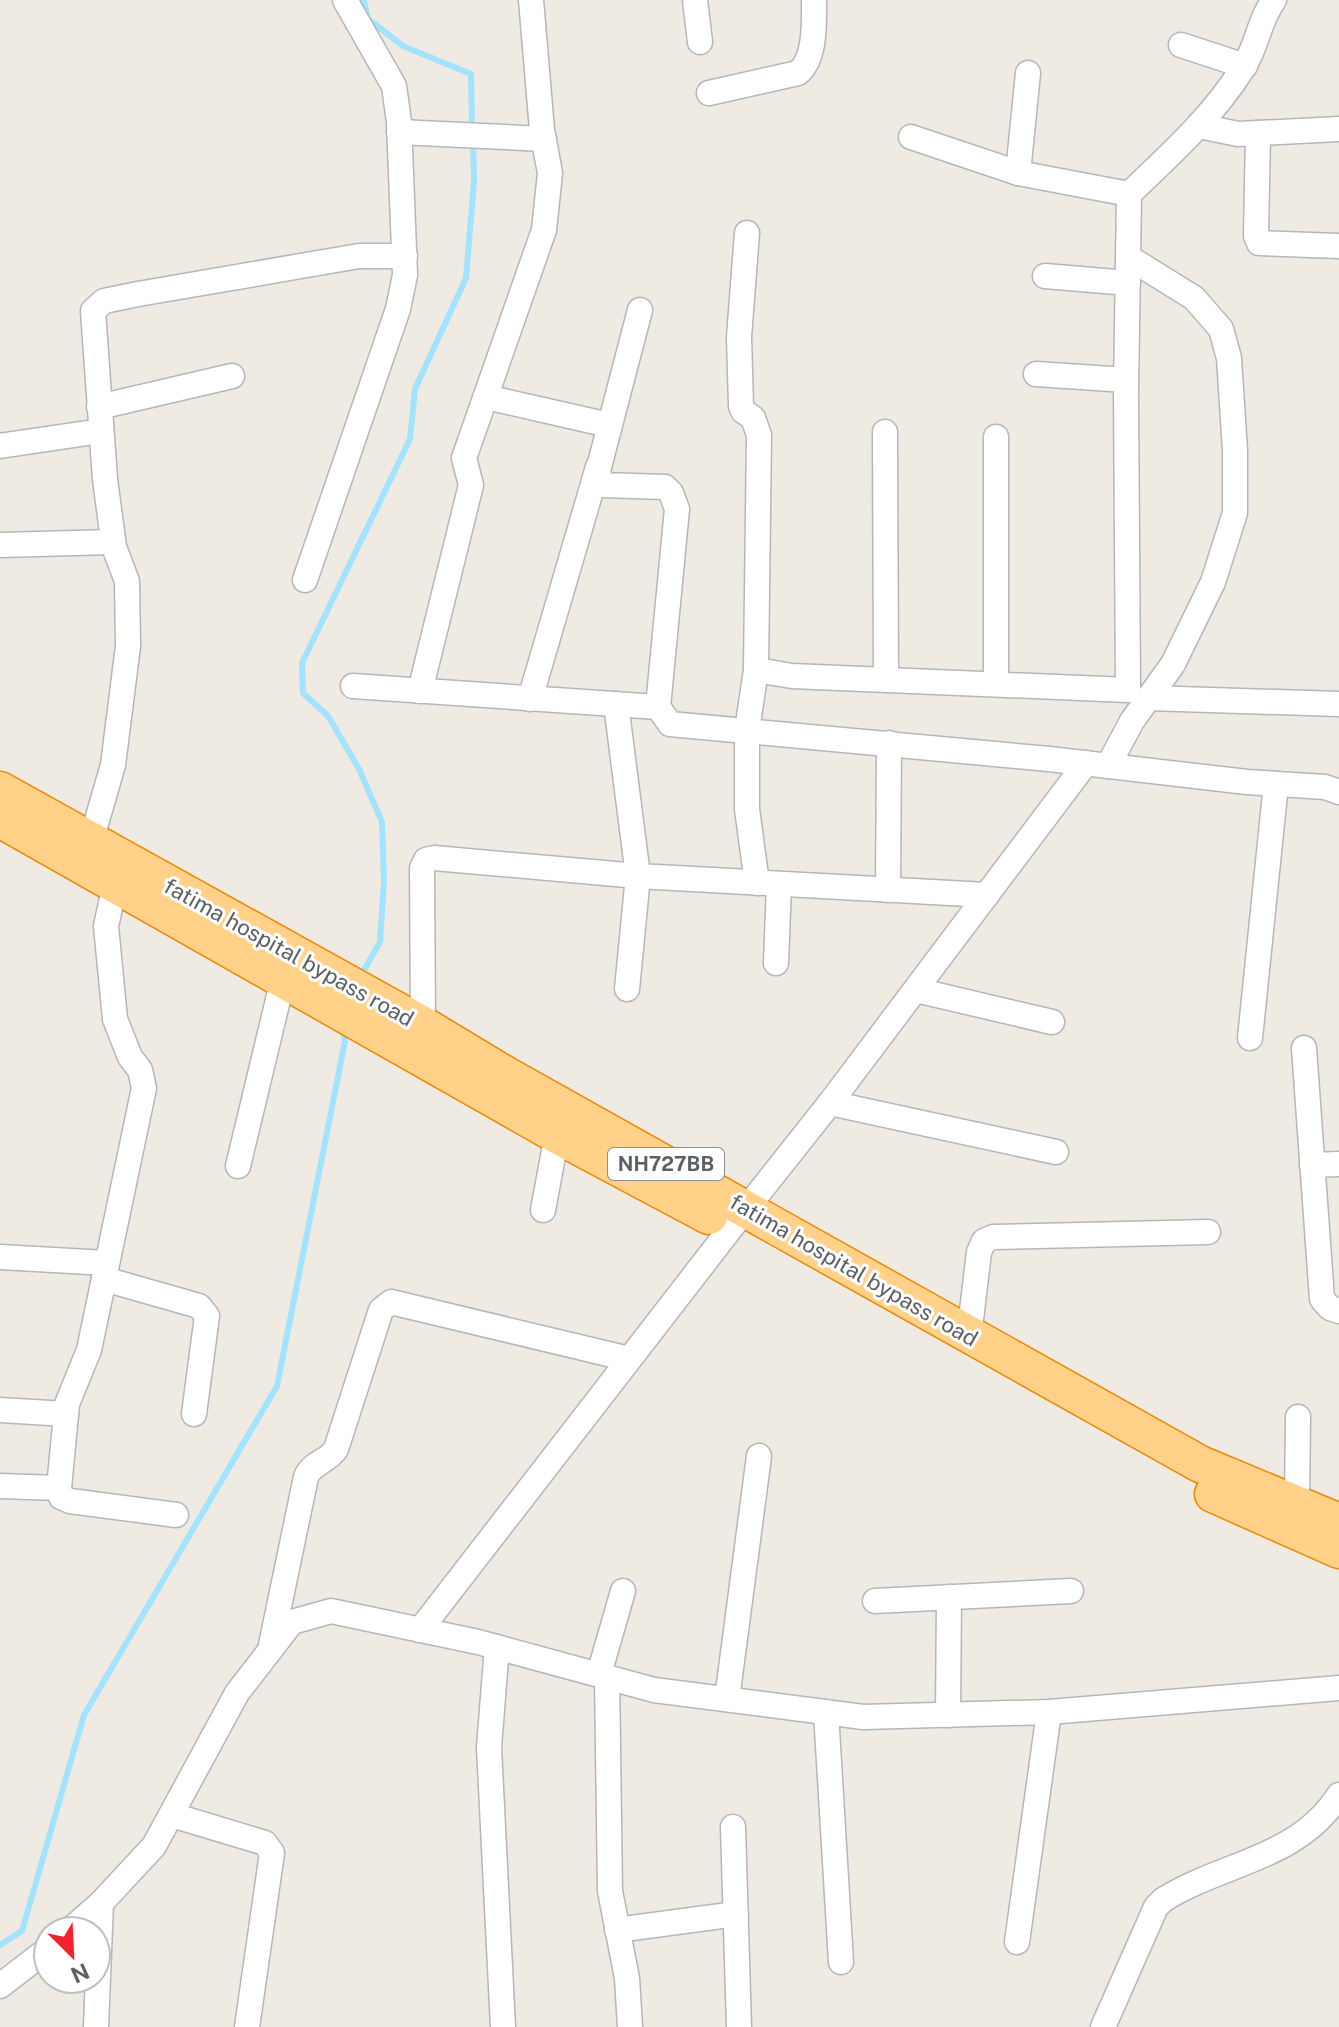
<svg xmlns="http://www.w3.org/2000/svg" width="1339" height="2027" viewBox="0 0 1339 2027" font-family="'Public Sans',sans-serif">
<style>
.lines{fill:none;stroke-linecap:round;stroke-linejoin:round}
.stream{stroke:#a2e3ff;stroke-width:6}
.minor-casing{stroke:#b3b7bb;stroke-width:27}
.highway-casing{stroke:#f18600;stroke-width:39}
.minor{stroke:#fff;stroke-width:24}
.highway{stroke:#ffd189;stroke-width:36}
.labels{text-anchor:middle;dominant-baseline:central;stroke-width:6;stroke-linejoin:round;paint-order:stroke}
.shield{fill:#fff;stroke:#8c9092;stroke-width:2}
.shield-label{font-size:20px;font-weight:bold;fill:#5b6064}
.street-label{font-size:22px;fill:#5b6064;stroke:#fff}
</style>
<rect width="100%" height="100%" fill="#efeae2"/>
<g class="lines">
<g class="stream">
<path d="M364,0L368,19L403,46L471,74L472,129"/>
<path d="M363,972L380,942L384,881L382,822L359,769L328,716L303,693L302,663L410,439L415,389L466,278L474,182L473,140"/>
<path d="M0,1945L22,1931L84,1715L277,1386L345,1041L343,1027"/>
</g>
<g class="minor-casing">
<g id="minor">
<path d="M695,0L700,42"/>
<path d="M1181,45L1245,66"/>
<path d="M709,93L798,73C816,59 814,21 814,0"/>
<path d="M1199,126L1238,134L1339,129"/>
<path d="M399,132L544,139"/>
<path d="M1258,133L1256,236L1259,243L1339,246"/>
<path d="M911,137L1018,173L1129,194"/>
<path d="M1018,173L1028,73"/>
<path d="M747,233L739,337L741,406L743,411L753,418L759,435L756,670L792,676L1128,690L1126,392L1129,194C1170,155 1213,116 1243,68C1257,47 1259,20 1274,0"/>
<path d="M1045,276L1128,283"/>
<path d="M640,310L598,471L602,485L665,487L671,493L677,509L658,707L670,724L1049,759L1247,782L1325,787L1339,792"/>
<path d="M1036,374L1126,380"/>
<path d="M486,397L609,425"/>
<path d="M99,407L232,376"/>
<path d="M885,432L886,679"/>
<path d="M996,437V683"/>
<path d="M0,446L101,431"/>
<path d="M0,545L113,542"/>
<path d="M305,580L398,309L405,275L399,122L394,86L345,0"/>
<path d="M756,670L747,730V809L757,883"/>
<path d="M353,686L658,707"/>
<path d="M420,691L471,485L464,458L544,230L550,173L542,130L531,0"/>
<path d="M1148,698L1339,704"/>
<path d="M530,699L598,467"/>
<path d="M616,704L638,876L987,895"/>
<path d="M1108,766L1132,721L1173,664L1213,582L1235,513V451L1229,358L1221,329L1194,298L1128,257"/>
<path d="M85,851L91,841L113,765L128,646L127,581L114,547L105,479L93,311L104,301L138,294L359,256H405"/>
<path d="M115,885L106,926L115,1019L130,1057L140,1070L144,1088L89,1350L67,1404L59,1488L61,1497L70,1501L176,1515"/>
<path d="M888,890L889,743"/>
<path d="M776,963L779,884"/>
<path d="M916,990L1052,1022"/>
<path d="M423,1025L422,868L426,860L434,858L638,876L627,989"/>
<path d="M1250,1038L1276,784"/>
<path d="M1304,1048L1322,1299L1330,1308L1339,1311"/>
<path d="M830,1103L1056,1152"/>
<path d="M1312,1165L1339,1164"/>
<path d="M238,1166L283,979"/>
<path d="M543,1210L557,1135"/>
<path d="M0,1257L107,1263"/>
<path d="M104,1279L199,1306L207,1316L194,1414"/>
<path d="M969,1336L979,1252L984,1241L993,1237L1208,1232"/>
<path d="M0,1410L66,1414"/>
<path d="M0,1486L59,1488"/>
<path d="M1293,1514L1297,1504L1298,1417"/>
<path d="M875,1601L1071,1591"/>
<path d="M420,1630L731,1228L830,1103L1086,763"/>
<path d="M271,1645L306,1477C312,1462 328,1462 336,1449L381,1310L391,1302L629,1359"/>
<path d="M497,1647L489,1747L503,2027"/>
<path d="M599,1674L623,1591"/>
<path d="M607,1676L610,1891L627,1978L630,2027"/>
<path d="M727,1699L759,1456"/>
<path d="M826,1712L841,1962"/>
<path d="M948,1715L949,1597"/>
<path d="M172,1815L265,1843L272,1853L247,2027"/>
<path d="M733,1827L739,2027"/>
<path d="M617,1930L736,1914"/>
<path d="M69,1931L101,1903L154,1846L237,1693L292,1622L331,1611L478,1642L654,1690L863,1717L1049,1712L1339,1688"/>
<path d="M1017,1942L1049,1712"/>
<path d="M0,1986L48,1949"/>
<path d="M96,2027L101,1903"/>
<path d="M1103,2027L1156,1907L1163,1900C1223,1862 1297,1860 1339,1795"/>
</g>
</g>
<g class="highway-casing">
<g id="highway">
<path d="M0,790L423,1025L506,1075L1200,1464L1339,1522"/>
<path d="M0,819L557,1135L709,1216"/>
<path d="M1213,1494L1339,1550"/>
</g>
</g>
<use href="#minor" class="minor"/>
<use href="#highway" class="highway"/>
</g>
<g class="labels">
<rect class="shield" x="608" y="1148" width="116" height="32" rx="6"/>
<g class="shield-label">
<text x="666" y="1164">NH727BB</text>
</g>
<g class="street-label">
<text transform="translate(289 952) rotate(29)">fatima hospital bypass road</text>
<text transform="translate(854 1270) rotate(30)">fatima hospital bypass road</text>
</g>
</g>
<g transform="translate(72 1955) rotate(156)"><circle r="38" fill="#ffffff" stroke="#bdbfc1" stroke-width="2"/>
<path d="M0-6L14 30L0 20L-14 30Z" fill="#f4232e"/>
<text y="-12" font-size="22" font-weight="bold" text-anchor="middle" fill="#5b6064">N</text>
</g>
</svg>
